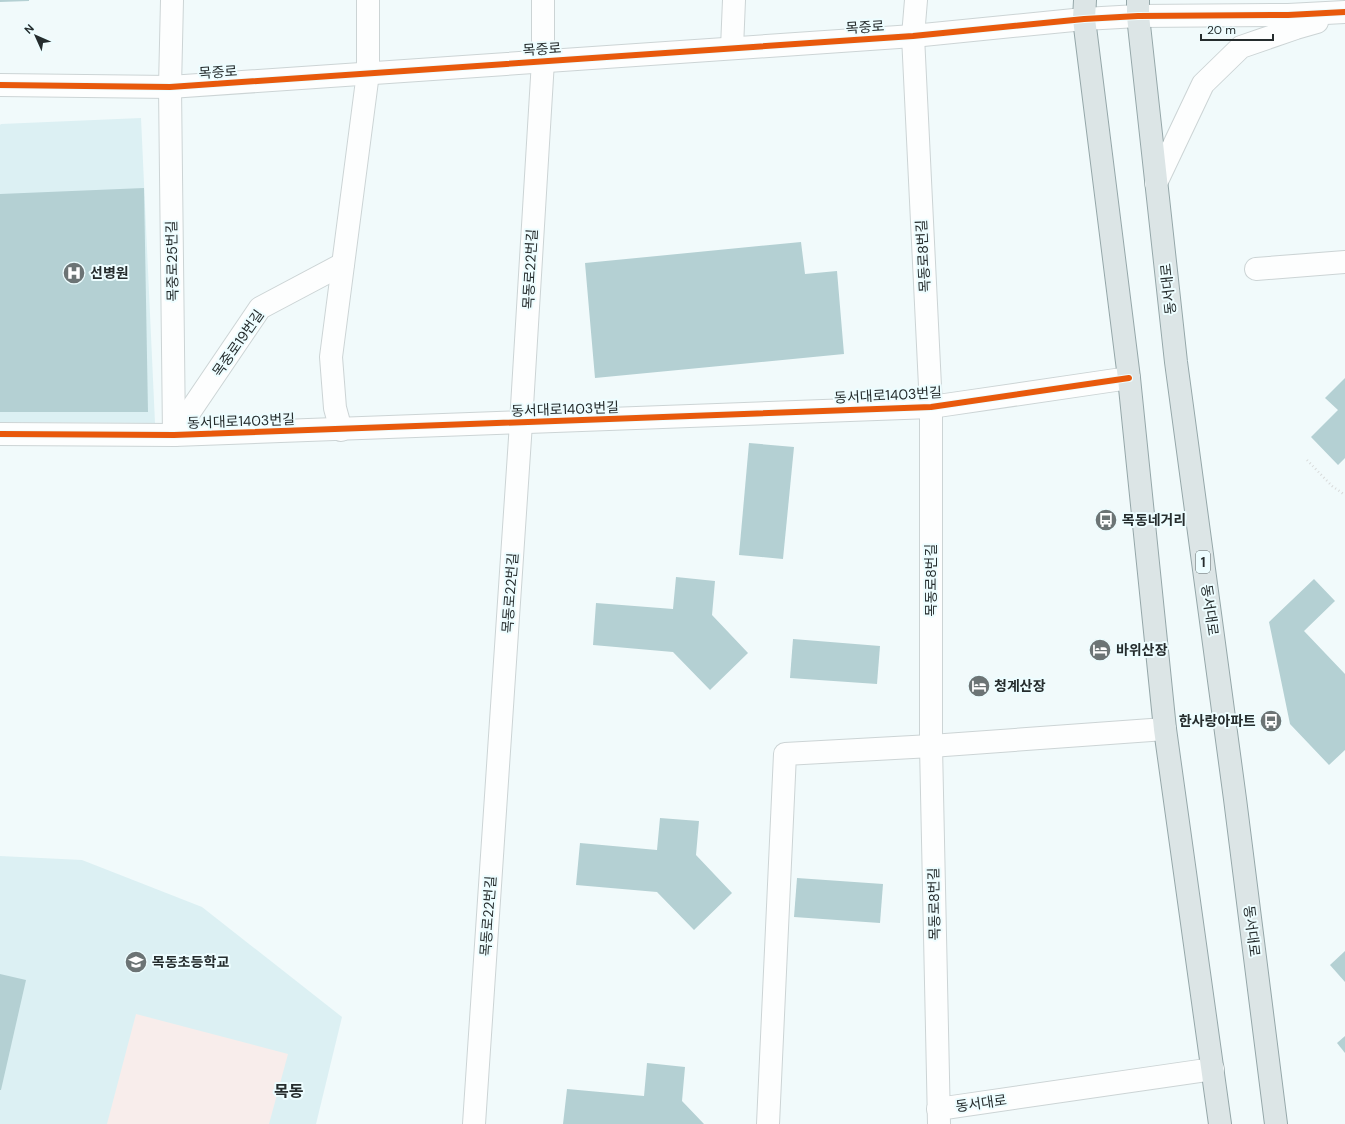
<svg xmlns="http://www.w3.org/2000/svg" width="1345" height="1124" viewBox="0 0 1345 1124" font-family="'DM Sans','Noto Sans KR',sans-serif">
<style>
.built{fill:#dcf0f3}
.green{fill:#f8edeb}
.building{fill:#b4d0d3}
.lines{fill:none;stroke-linecap:round;stroke-linejoin:round}
.minor-casing{stroke:#ccd4d5;stroke-width:24}
.major-casing{stroke:#95a7a9;stroke-width:24}
.path{stroke:#d8dada;stroke-width:2.5;stroke-dasharray:1 3;stroke-linecap:butt}
.minor{stroke:#fdfefe;stroke-width:22}
.major{stroke:#dce5e6;stroke-width:22}
.cycleway-casing{stroke:#edfdff;stroke-width:8}
.cycleway{stroke:#e8590c;stroke-width:6}
.labels{text-anchor:middle;dominant-baseline:central;stroke-width:4;stroke-linejoin:round;paint-order:stroke}
.shield{fill:#edfdff;stroke:#616b6c;stroke-width:1}
.shield-label{font-size:13px;font-weight:bold;fill:#252c2d}
.street-label{font-size:14px;fill:#252c2d;stroke:#edfdff}
.poi-label{font-size:14px;font-weight:bold;fill:#252c2d;stroke:#edfdff;text-anchor:start}
.quarter-label{font-size:16px;font-weight:bold;fill:#252c2d;stroke:#edfdff}
</style>
<rect width="100%" height="100%" fill="#f1fafb"/>
<g class="built">
<path d="M141,118L155,423L0,422V125L1,124Z"/>
<path d="M0,856L82,860L202,907L342,1017L316,1124H0Z"/>
</g>
<path class="green" d="M136,1014L288,1054L269,1124H107Z"/>
<g class="building">
<path d="M0,0H29V1L0,2Z"/>
<path d="M144,188L148,412H0V194Z"/>
<path d="M801,242L805,274L837,271L844,354L595,378L585,263Z"/>
<path d="M1345,378V458L1338,465L1311,437L1338,410L1325,398Z"/>
<path d="M749,443L794,447L783,559L739,555Z"/>
<path d="M676,577L715,581L712,615L748,653L710,690L673,652L593,645L596,603L673,609Z"/>
<path d="M1314,579L1335,601L1304,631L1345,674V750L1329,765L1290,724L1269,622Z"/>
<path d="M793,639L880,646L877,684L790,678Z"/>
<path d="M660,818L699,821L696,855L732,893L694,930L657,892L576,885L580,843L657,850Z"/>
<path d="M797,878L883,884L880,923L794,917Z"/>
<path d="M1345,951V982L1330,965Z"/>
<path d="M0,974L26,980L1,1090H0Z"/>
<path d="M1345,1036V1053L1337,1043Z"/>
<path d="M647,1063L685,1067L682,1101L704,1124H563L567,1089L644,1096Z"/>
</g>
<g class="lines">
<g class="minor-casing">
<g id="minor">
<path d="M172,0L170,87L174,435"/>
<path d="M916,0L913,36L931,407V746L939,1124"/>
<path d="M732,48L734,0"/>
<path d="M0,85L170,87L913,36L1084,19L1138,16L1288,15L1345,12"/>
<path d="M1156,183L1203,84L1241,47L1296,28L1317,22"/>
<path d="M1256,269L1345,262"/>
<path d="M341,430L335,408L331,357L368,73V0"/>
<path d="M0,434L174,435L931,407L1129,378"/>
<path d="M174,435L260,308L343,264"/>
<path d="M938,1109L1213,1069"/>
<path d="M474,1124L521,423L543,61V0"/>
<path d="M768,1124L785,754L931,746L1165,729"/>
</g>
</g>
<g class="major-casing">
<g id="major">
<path d="M1085,0L1084,19L1129,378L1165,729L1220,1124"/>
<path d="M1138,0V16L1176,362L1235,799L1276,1124"/>
</g>
</g>
<path class="path" d="M1307,460L1332,486L1345,495"/>
<use href="#minor" class="minor"/>
<use href="#major" class="major"/>
<g class="cycleway-casing">
<g id="cycleway">
<path d="M0,85L170,87L913,36L1084,19L1138,16L1288,15L1345,12"/>
<path d="M0,434L174,435L931,407L1129,378"/>
</g>
</g>
<use href="#cycleway" class="cycleway"/>
</g>
<defs>
<g id="hospital-disc" transform="scale(1.15)"><circle r="9.5" fill="#6c7475" stroke="#edfdff"/><path d="M-5-5h3v3.5h4V-5h3V5h-3V1.5h-4V5h-3Z" fill="#fff"/></g>
<g id="bus-disc" transform="scale(1.15)"><circle r="9.5" fill="#6c7475" stroke="#edfdff"/><path d="M-5-6H5V4H4V6H2V4H-2V6H-4V4H-5ZM-3.5-4V0h7V-4ZM-3.5 1.2v1.5H-2V1.2ZM2 1.2v1.5H3.5V1.2Z" fill="#fff"/></g>
<g id="hotel-disc" transform="scale(1.15)"><circle r="9.5" fill="#6c7475" stroke="#edfdff"/><path d="M-6-4.5h1.5V1H6V5H4.5V3h-9V5H-6ZM-4 0a1.8 1.8 0 1 1 3.6 0ZM.5 0V-2.5h3Q6-2.5 6 0Z" fill="#fff"/></g>
<g id="school-disc" transform="scale(1.15)"><circle r="9.5" fill="#6c7475" stroke="#edfdff"/><path d="M0-5L7-2L0 1L-7-2ZM-4 1L0 2.5L4 1V4Q0 6-4 4Z" fill="#fff"/></g>
</defs>
<g fill-rule="evenodd">
<use href="#hospital-disc" x="74" y="273"/>
<use href="#bus-disc" x="1106" y="520"/>
<use href="#hotel-disc" x="1100" y="650"/>
<use href="#hotel-disc" x="979" y="686"/>
<use href="#bus-disc" x="1271" y="721"/>
<use href="#school-disc" x="136" y="962"/>
</g>
<g class="labels">
<rect class="shield" x="1196" y="551" width="14" height="22" rx="3"/>
<g class="shield-label">
<text x="1203" y="562">1</text>
</g>
<g class="street-label">
<text transform="translate(865 27) rotate(-4)">목중로</text>
<text transform="translate(542 49) rotate(-4)">목중로</text>
<text transform="translate(218 72) rotate(-4)">목중로</text>
<text transform="translate(923 256) rotate(-93)">목동로8번길</text>
<text transform="translate(172 261) rotate(-91)">목중로25번길</text>
<text transform="translate(530 269) rotate(-87)">목동로22번길</text>
<text transform="translate(1168 289) rotate(-96)">동서대로</text>
<text transform="translate(238 343) rotate(-55)">목중로19번길</text>
<text transform="translate(888 395) rotate(-3)">동서대로1403번길</text>
<text transform="translate(565 409) rotate(-2)">동서대로1403번길</text>
<text transform="translate(241 421) rotate(-2)">동서대로1403번길</text>
<text transform="translate(931 580) rotate(-90)">목동로8번길</text>
<text transform="translate(510 593) rotate(-86)">목동로22번길</text>
<text transform="translate(1210 610) rotate(82)">동서대로</text>
<text transform="translate(934 904) rotate(-91)">목동로8번길</text>
<text transform="translate(488 916) rotate(-86)">목동로22번길</text>
<text transform="translate(1252 931) rotate(83)">동서대로</text>
<text transform="translate(981 1103) rotate(-8)">동서대로</text>
</g>
<g class="poi-label">
<text x="90" y="273">선병원</text>
<text x="1122" y="520">목동네거리</text>
<text x="1116" y="650">바위산장</text>
<text x="994" y="686">청계산장</text>
<text x="1256" y="721" text-anchor="end">한사랑아파트</text>
<text x="152" y="962">목동초등학교</text>
</g>
<g class="quarter-label">
<text x="289" y="1091">목동</text>
</g>
</g>
<g transform="translate(36 36) rotate(315)" stroke="#edfdff" stroke-width="3" paint-order="stroke">
<path d="M0-3L7 15L0 10L-7 15Z" fill="#252c2d"/>
<text y="-6" font-size="11" font-weight="bold" text-anchor="middle" fill="#252c2d">N</text>
</g>
<path d="M1201 34v6h72v-6" fill="none" stroke="#252c2d" stroke-width="2"/>
<text x="1207" y="34" font-size="12" fill="#252c2d" stroke="#edfdff" stroke-width="3" paint-order="stroke">20 m</text>
</svg>
